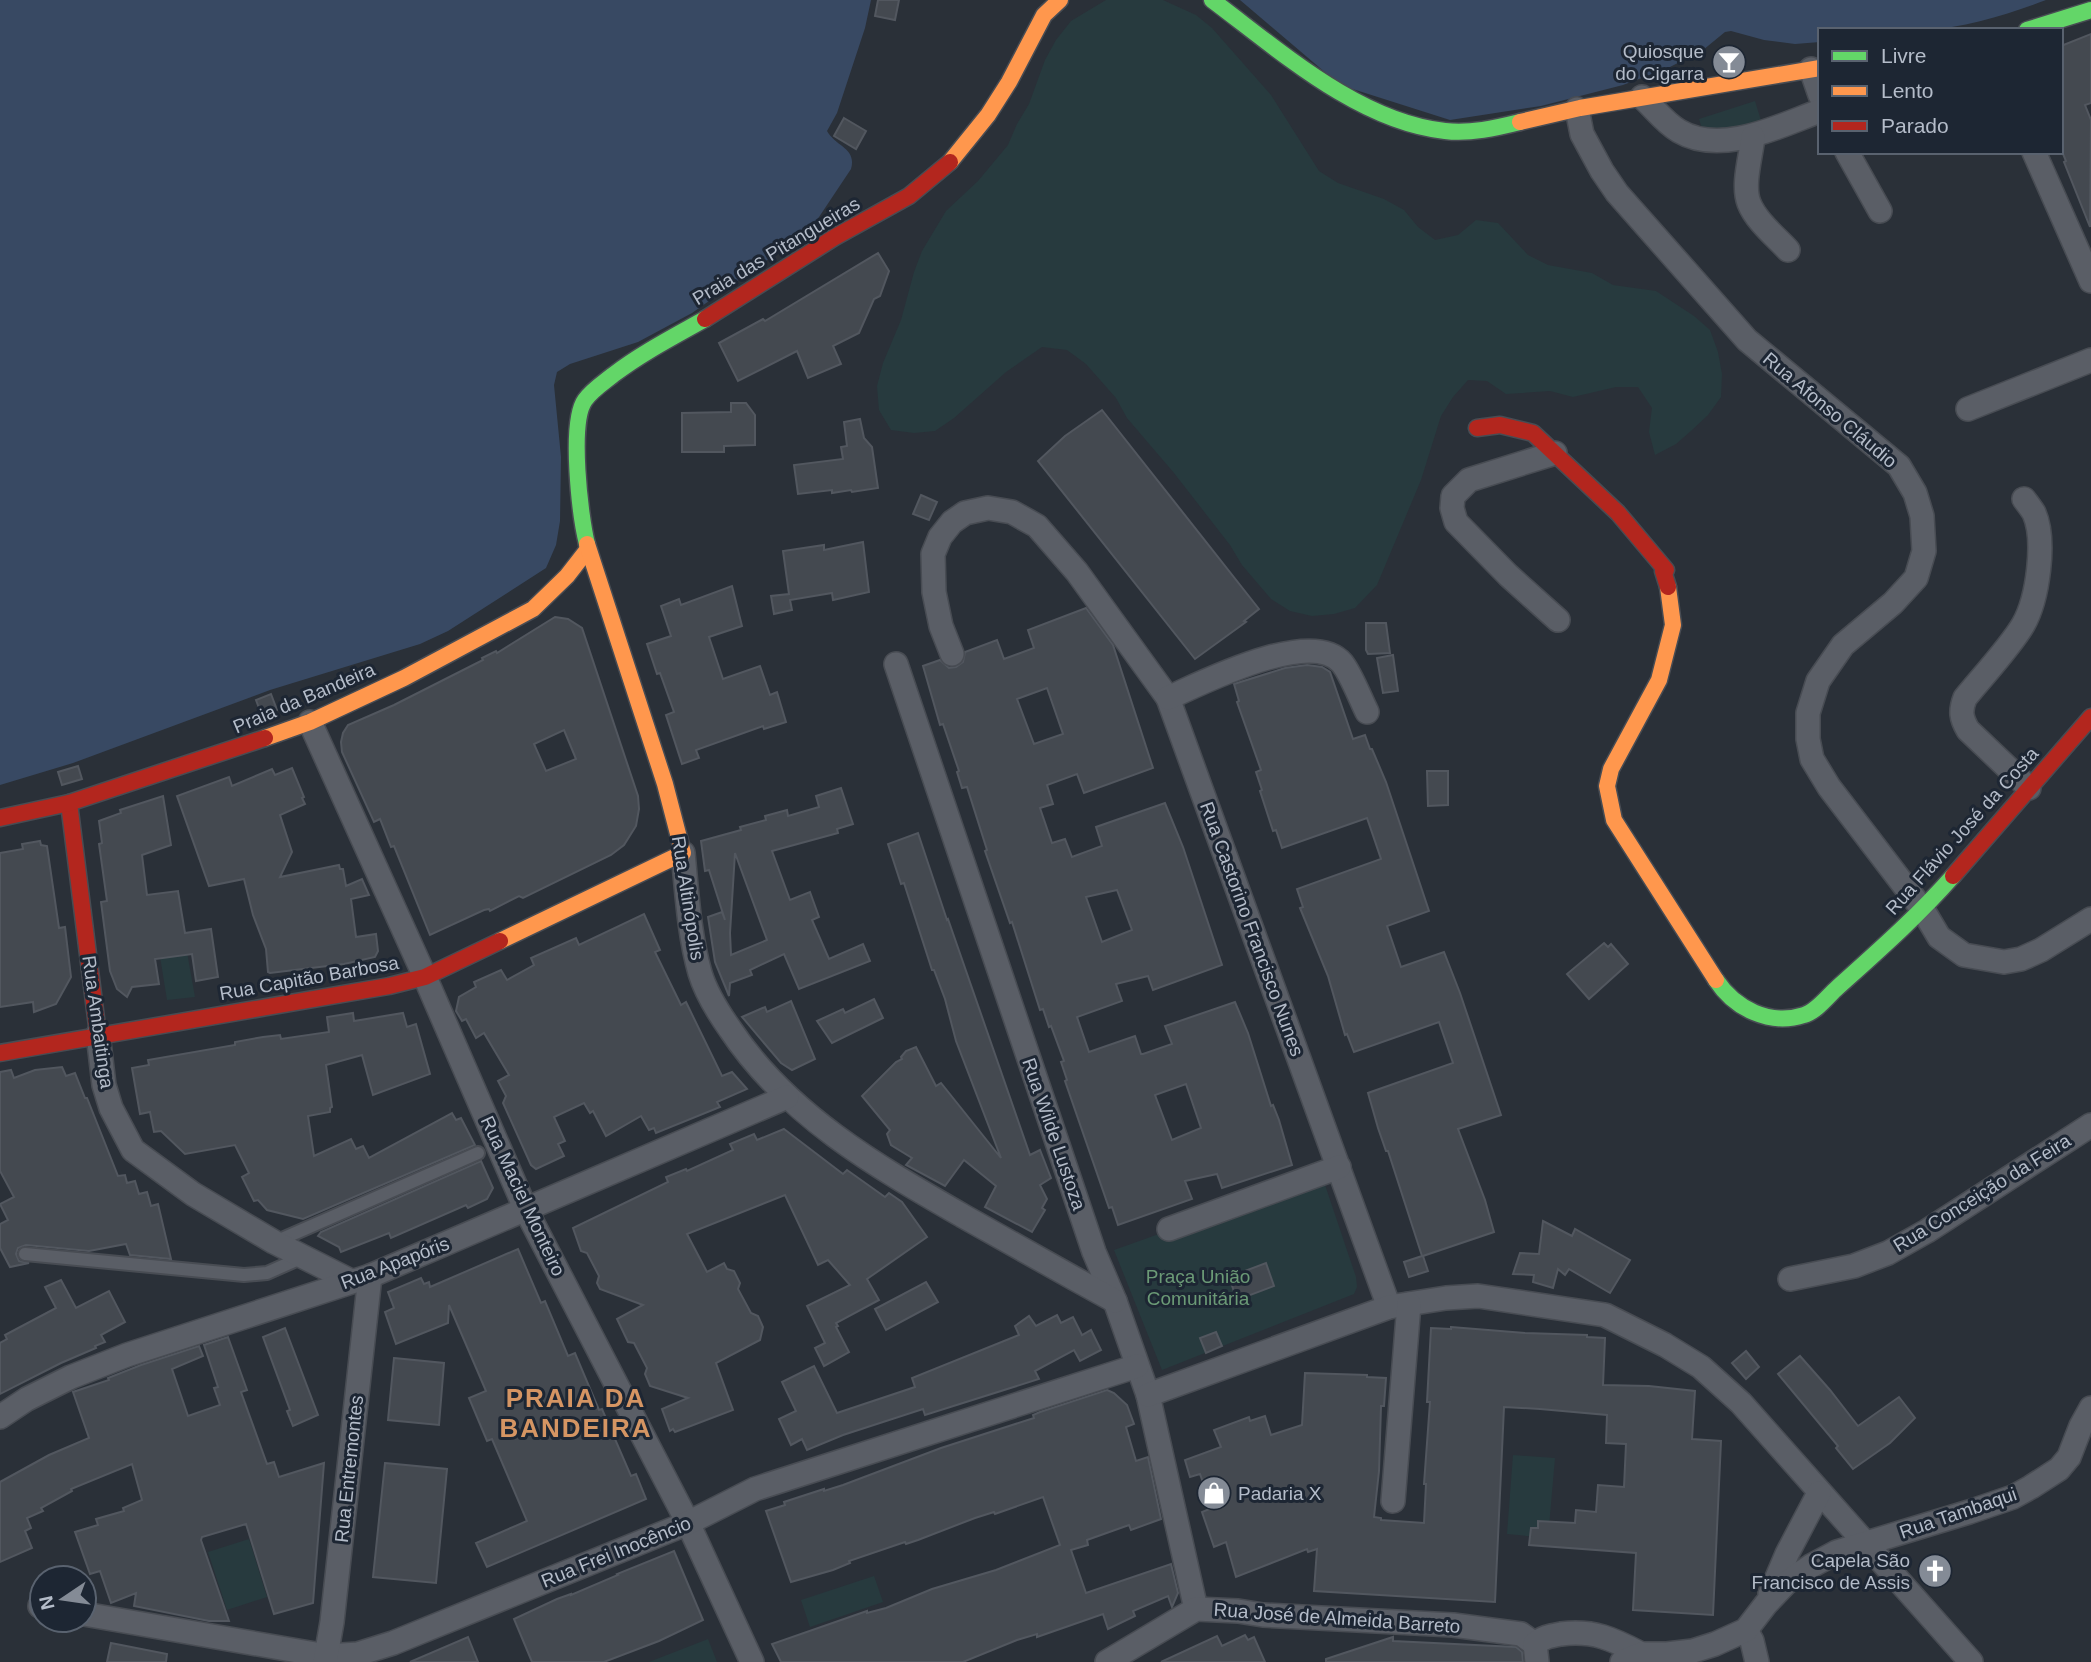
<svg xmlns="http://www.w3.org/2000/svg" width="2091" height="1662" viewBox="0 0 2091 1662" font-family="Helvetica,sans-serif">
<style>
.green{fill:#273a3e}
.water{fill:#384963}
.building{fill:#444950;stroke:#52575f;stroke-width:2;fill-rule:evenodd}
.lines{fill:none;stroke-linecap:round;stroke-linejoin:round}
.lane-casing{stroke:#484c53;stroke-width:16}
.street-casing{stroke:#484c53;stroke-width:26}
.fast-casing{stroke:#484c53;stroke-width:19}
.slow-casing{stroke:#484c53;stroke-width:19}
.jam-casing{stroke:#484c53;stroke-width:19}
.lane{stroke:#5a5e66;stroke-width:12}
.street{stroke:#5a5e66;stroke-width:23}
.fast{stroke:#63d668;stroke-width:16}
.slow{stroke:#ff974d;stroke-width:16}
.jam{stroke:#b3261e;stroke-width:16}
.labels{text-anchor:middle;dominant-baseline:central;stroke-width:6;stroke-linejoin:round;paint-order:stroke}
.poi-label{font-size:19px;fill:#b4bcc9;stroke:#1d2633;text-anchor:end}
.street-label{font-size:19px;fill:#b4bcc9;stroke:#1d2633}
.park-label{font-size:19px;fill:#6b9a76;stroke:#1d2633}
.district-label{font-size:26px;font-weight:bold;letter-spacing:2px;fill:#d59563;stroke:#1d2633}
</style>
<rect width="100%" height="100%" fill="#2a3038"/>
<g class="green">
<path d="M1106,0H1163L1196,15L1212,28L1271,95L1319,171L1338,183L1384,199L1404,210L1418,227L1435,240L1458,235L1476,220L1498,223L1528,255L1548,265L1592,273L1613,285L1656,291L1694,316L1710,330L1718,352L1722,374L1721,397L1708,415L1692,430L1676,444L1655,455L1649,432L1652,408L1638,387H1616L1573,397L1550,391L1506,394L1487,381L1468,380L1453,397L1441,416L1421,480L1377,585L1355,608L1334,614L1312,616L1290,611L1271,599L1242,565L1230,545L1174,473L1127,418L1116,398L1086,364L1067,350L1042,347L1006,372L954,418L935,431L914,433L891,430L879,410L877,386L883,363L901,320L914,272L922,251L946,211L978,181L1008,145L1017,124L1029,104L1045,60L1056,40L1071,21Z"/>
<path d="M1755,101L1763,127L1707,145L1699,119Z"/>
<path d="M185,941L195,997L167,1000L158,944Z"/>
<path d="M1322,1176L1356,1277L1357,1287L1354,1294L1162,1370L1114,1250Z"/>
<path d="M1513,1455L1555,1458L1548,1538L1507,1534Z"/>
<path d="M249,1539L267,1597L227,1610L208,1552Z"/>
<path d="M874,1576L883,1602L810,1627L801,1600Z"/>
<path d="M708,1639L717,1662H649Z"/>
</g>
<g class="water">
<path d="M0,0H871L865,28L837,113L827,131C836,147 857,148 851,169L815,223L787,246L692,313L638,342L570,364L557,372L554,385L561,457L560,521L556,545L546,568L448,631L420,644L270,690L73,763L0,785Z"/>
<path d="M1240,0H2046C2009,14 1965,28 1924,30C1890,32 1854,30 1820,30V42L1795,44L1764,40L1731,31L1725,32L1703,50L1668,68L1623,85L1541,106L1450,120L1340,85Z"/>
</g>
<g class="building">
<path d="M878,0H899L895,20L875,16Z"/>
<path d="M2091,34V103L2085,105L2091,120L2090,227L2064,162L2066,161L2061,149V46Z"/>
<path d="M844,118L866,131L856,149L834,136Z"/>
<path d="M878,253L889,271L880,296L874,299L859,333L833,346L841,364L808,378L797,351L738,381L719,343L763,319L765,321Z"/>
<path d="M731,403H746L755,415V445L724,446V452H682V413L731,412Z"/>
<path d="M1102,410L1259,609L1244,621L1246,622L1195,659L1038,461L1065,436Z"/>
<path d="M860,419L864,438L872,447L878,488L852,492L851,490L832,493V490L798,494L794,465L843,459L841,447L847,446L844,422Z"/>
<path d="M921,495L937,502L929,520L913,514Z"/>
<path d="M863,542L869,592L833,600L832,593L790,600L792,610L774,614L771,596L789,594L783,551L824,545V550Z"/>
<path d="M732,586L742,626L709,637L723,679L760,666L770,695L777,692L786,722L764,729L763,726L696,750L699,758L682,764L666,715L674,712L660,673L657,674L647,644L671,636L661,606L679,599L681,605Z"/>
<path d="M1086,608L1113,645L1153,768L1084,793L1077,774L1047,785L1053,804L1040,808L1052,843L1065,839L1072,857L1102,846L1096,827L1165,803L1183,847L1222,965L1153,990L1148,976L1116,984L1122,1001L1077,1017L1089,1052L1135,1036L1141,1054H1143L1172,1044L1165,1026L1235,1002L1248,1033L1271,1106L1273,1105L1279,1120L1292,1165L1222,1188L1217,1174L1185,1181L1192,1199L1118,1225L1112,1207L1109,1208L1065,1081L1067,1080L1061,1062L1064,1061L1051,1026L1049,1027L1043,1009L1040,1010L1012,922L1010,923L985,851L987,850L967,787L962,788L957,772L959,771L943,724L940,725L923,666L940,660L949,668L956,667L963,662L965,652L997,640L1004,659L1034,648L1028,630ZM1047,688L1063,734L1034,744L1017,699ZM1117,890L1132,930L1102,942L1086,897ZM1186,1084L1201,1128L1172,1140L1155,1095Z"/>
<path d="M555,617L568,619L582,628L638,796L639,809L636,826L624,845L611,855L523,898L519,896L490,911L489,909L484,910L430,935L394,846L391,847L380,819L374,822L342,752L341,742L343,733L348,725L394,705L475,664L483,660L482,658L496,651L497,653ZM564,730L576,759L546,771L534,744Z"/>
<path d="M1366,623H1386L1390,653L1368,654L1366,650Z"/>
<path d="M1393,655L1398,691L1383,693L1377,658Z"/>
<path d="M1307,665L1322,667L1330,672L1353,739L1365,735L1370,749H1372L1386,782L1429,911L1387,926L1401,967L1444,952L1460,993L1501,1115L1458,1129L1485,1200L1494,1232L1423,1256L1428,1271L1409,1277L1404,1262L1422,1256L1388,1151H1386L1378,1128L1368,1093L1453,1063L1439,1022L1354,1052L1347,1034L1345,1035L1328,976L1300,908L1303,907L1297,889L1381,859L1367,818L1282,848L1276,830L1273,831L1260,791L1262,790L1256,772L1261,770L1237,702L1239,701L1234,684L1285,668Z"/>
<path d="M271,694L277,710L262,716L256,700Z"/>
<path d="M78,766L82,779L62,785L58,772Z"/>
<path d="M292,768L304,797L302,798L305,804L280,815L292,852L280,877L339,865L340,869H343L346,886L362,879L369,895L351,899L356,937L376,934L378,951L375,957L344,964L270,973L268,972L266,949L253,915L244,879L209,886L177,796L229,777L232,786L272,769L275,775Z"/>
<path d="M1427,771H1448V805L1428,806Z"/>
<path d="M841,788L853,824L837,829L838,833L772,851L790,900L810,892L819,917L812,920L829,959L863,944L870,961L799,989L784,954L750,970L752,975L730,983L729,996L715,962L708,917L722,912L725,920L709,870L705,871L701,841L741,830L740,827L766,820L765,816L787,810L788,816L819,807L816,796ZM735,853L767,940L731,955L730,933Z"/>
<path d="M163,796L171,845L142,855L147,895L178,891L185,933L211,929L218,977L196,981L192,954L155,959L159,984L132,987L127,997L117,989L110,971L101,902L107,901L99,844L102,843L99,821L121,813L120,810Z"/>
<path d="M918,833L947,920L948,919L1030,1155L1040,1150L1051,1178L1040,1185L1047,1199L1042,1208L1045,1210L1032,1232L985,1207L996,1186L964,1160L945,1186L906,1165L912,1158L891,1145L887,1134L890,1130L862,1096L896,1062L902,1059L901,1057L906,1051L916,1047L936,1086L941,1083L1001,1158L956,1041L945,999L934,970H932L904,883L901,884L888,844Z"/>
<path d="M40,841L41,845L47,846L59,928L65,927L71,977L56,1004L34,1012L33,1002L0,1007V853L23,849L22,844Z"/>
<path d="M644,914L660,950L655,952L681,1005L686,1002L722,1076L732,1072L747,1089L717,1102L720,1107L656,1133L654,1128L649,1130L641,1116L606,1136L593,1111L590,1113L584,1103L554,1117L565,1141L558,1144L564,1156L536,1169L531,1165L503,1103L506,1096L498,1081L509,1075L484,1033L476,1038L466,1019L462,1021L456,1011L459,997L476,987L474,982L501,970L507,980L534,965L531,958L576,938L579,945Z"/>
<path d="M1604,943L1608,947L1611,944L1628,964L1589,999L1567,974Z"/>
<path d="M874,999L883,1018L832,1043L817,1021L843,1009L845,1013Z"/>
<path d="M791,1001L815,1059L792,1070L781,1063L742,1017L765,1007L767,1012Z"/>
<path d="M353,1013L354,1021L403,1013L407,1027L416,1024L430,1074L373,1095L362,1055L326,1065L332,1107L330,1108V1112L308,1116L314,1156L351,1139L356,1149L363,1146L369,1158L452,1113L456,1120L461,1118L475,1145L303,1219L267,1210L258,1200L254,1201L242,1177L249,1173L235,1145L185,1154L161,1131L154,1132L150,1112L140,1114L132,1068L149,1065L148,1060L235,1045V1042L263,1037L280,1035L281,1039L329,1032L327,1017Z"/>
<path d="M62,1067L66,1076L75,1073L85,1098H87L118,1176L125,1175L127,1183L135,1181L139,1194L147,1192L151,1206L158,1204L171,1259L130,1255L126,1244L89,1251L26,1245L18,1248L16,1254L19,1261L29,1263L10,1267L0,1248V1224L8,1220L0,1204L14,1197L0,1171V1072L11,1070L14,1078L35,1070Z"/>
<path d="M784,1129L843,1174L847,1170L885,1197L889,1193L902,1202L927,1237L867,1279L879,1300L836,1323L838,1326L836,1327L849,1352L824,1366L815,1348L825,1343L807,1306L850,1285L828,1260L818,1265L785,1195L687,1234L707,1272L724,1263L727,1269L734,1271L740,1283L738,1289L751,1313L758,1316L763,1327L760,1340L716,1363L733,1410L675,1432L673,1429L670,1431L662,1409L688,1398L650,1386L645,1374L647,1368L634,1343L628,1342L617,1319L643,1305L600,1289L597,1283L599,1276L587,1253L581,1251L573,1228L668,1182L666,1177L686,1169L687,1171L733,1150L730,1144L754,1134L757,1140Z"/>
<path d="M481,1161L493,1188L487,1199L468,1208L466,1205L391,1238L389,1233L341,1252L339,1247L318,1236L321,1232Z"/>
<path d="M1543,1221L1572,1236L1575,1229L1630,1260L1610,1293L1569,1269L1565,1275L1558,1269L1553,1288L1533,1282L1534,1275L1513,1274L1520,1253L1539,1254Z"/>
<path d="M518,1249L541,1303L545,1301L568,1356L575,1353L599,1410L602,1409L631,1476L636,1474L646,1499L487,1567L476,1543L527,1521L492,1439L487,1441L469,1398L486,1391L449,1305L448,1323L396,1344L385,1312L394,1308L388,1292L421,1278L424,1284L429,1282L430,1287Z"/>
<path d="M1266,1263L1274,1286L1237,1300L1229,1277Z"/>
<path d="M61,1280L76,1308L109,1291L125,1322L101,1335L105,1342L95,1346L96,1348L61,1363L0,1394V1343L7,1339L5,1335L56,1308L45,1287Z"/>
<path d="M926,1282L938,1302L886,1330L875,1309Z"/>
<path d="M1057,1315L1061,1323L1073,1317L1082,1335L1091,1330L1101,1350L1080,1361L1074,1350L1035,1371L1039,1379L925,1415L923,1409L843,1435L807,1450L802,1439L791,1445L779,1419L796,1411L782,1382L814,1366L837,1413L915,1387L912,1378L1019,1335L1015,1326L1029,1316L1036,1326Z"/>
<path d="M1451,1327L1525,1333L1587,1335V1337L1605,1338L1603,1385L1649,1386L1695,1391L1692,1439L1721,1441L1713,1615L1633,1610L1636,1553L1529,1545L1531,1528H1538V1521L1575,1523L1576,1510L1596,1512L1598,1485L1624,1487L1626,1444L1606,1443L1607,1415L1540,1409L1504,1407L1495,1602L1314,1591L1317,1549L1308,1552L1307,1549L1236,1577L1226,1542L1214,1547L1202,1512L1212,1508L1200,1474L1190,1477L1185,1460L1221,1447L1214,1430L1249,1417L1250,1421L1265,1416L1271,1435L1302,1425L1305,1373L1367,1375V1377L1386,1378L1384,1406H1381L1379,1471L1374,1517L1381,1518V1520L1424,1523L1426,1484H1424L1430,1402H1427L1431,1328L1451,1329Z"/>
<path d="M285,1328L318,1415L293,1426L287,1411L290,1410L263,1337Z"/>
<path d="M1216,1332L1222,1346L1206,1353L1200,1338Z"/>
<path d="M228,1337L247,1390L241,1392L267,1464L274,1462L279,1477L324,1463L313,1603L274,1614L246,1524L202,1537L201,1540L229,1621H209L134,1606L136,1593L111,1603L100,1571L90,1574L75,1532L98,1525L96,1519L124,1511L123,1508L142,1500L132,1464L71,1489L72,1491L41,1508L43,1511L27,1518L31,1528L25,1531L32,1548L0,1562V1482L49,1455L89,1438L73,1392L109,1380L108,1378L141,1365L199,1346L203,1356L172,1369L188,1416L220,1405L214,1388L218,1387L204,1345Z"/>
<path d="M1746,1351L1759,1367L1746,1379L1732,1363Z"/>
<path d="M1800,1356L1830,1390L1858,1426L1899,1397L1915,1418L1890,1443L1853,1469L1836,1448L1838,1446L1778,1374Z"/>
<path d="M394,1358L444,1363L439,1425L388,1420Z"/>
<path d="M1107,1390L1114,1393L1127,1405L1134,1424L1126,1427L1136,1461L1148,1457L1161,1519L1131,1530L1129,1525L1087,1540L1088,1545L1071,1550L1086,1593L1171,1564L1178,1593L1172,1607L1168,1596L1133,1611L1135,1616L1108,1629L1103,1614L1037,1637V1634L1017,1640L963,1662H781L772,1644L867,1611V1613L886,1608L932,1589L996,1570L1060,1545L1043,1497L995,1514L994,1512L975,1518L918,1540L906,1544L905,1542L849,1561L850,1563L833,1570L791,1582L766,1511L785,1505L784,1502L824,1489V1491L843,1485L941,1448L1034,1418L1033,1415L1040,1412Z"/>
<path d="M385,1463L447,1469L436,1583L373,1577Z"/>
<path d="M674,1551L703,1620L659,1641L604,1662H532L514,1619L557,1599L571,1594V1595L618,1575L617,1574Z"/>
<path d="M1245,1635L1248,1640L1254,1637L1265,1662H1161L1217,1636L1222,1646Z"/>
<path d="M468,1637L478,1662H410Z"/>
<path d="M1393,1637V1641L1516,1647L1522,1652L1523,1662H1326V1659Z"/>
<path d="M111,1643L167,1654L166,1662H107Z"/>
</g>
<g class="lines">
<g class="lane-casing">
<g id="lane">
<path d="M275,1242L478,1153"/>
<path d="M25,1254L244,1275L267,1273L303,1257"/>
</g>
</g>
<g class="street-casing">
<g id="street">
<path d="M1811,69L1820,95"/>
<path d="M1642,97C1654,108 1665,123 1679,131C1721,156 1779,126 1820,111"/>
<path d="M1577,109L1582,134L1602,171L1617,193L1747,340L1899,466L1915,493L1922,516L1924,551L1916,578L1893,603L1843,645L1818,681L1808,713V739L1812,759L1829,787L1923,910L1939,937L1964,955L2004,962L2021,959L2041,950L2091,919"/>
<path d="M1753,137C1751,156 1742,185 1749,203C1756,221 1776,237 1788,250"/>
<path d="M1847,152L1880,211"/>
<path d="M2034,152L2091,281"/>
<path d="M1968,409L2091,360"/>
<path d="M1555,453L1469,480L1453,496L1452,508L1456,522L1508,575L1558,620"/>
<path d="M2024,499C2027,503 2031,508 2034,513C2046,540 2038,599 2023,625C2010,647 1982,677 1965,698C1960,711 1961,718 1968,730L2029,788"/>
<path d="M952,654L941,626L934,592L933,554L940,537L952,522L965,513L988,508L1012,512L1037,526L1077,572L1168,698L1389,1307"/>
<path d="M896,664L1094,1252L1115,1301L1148,1395L1196,1609"/>
<path d="M1168,698C1202,683 1311,627 1342,663C1351,674 1360,698 1367,712"/>
<path d="M310,722L425,977L526,1210L688,1523L752,1662"/>
<path d="M683,853C687,893 689,934 700,973C706,993 718,1012 730,1029C787,1115 876,1166 963,1216C1013,1244 1064,1273 1115,1301"/>
<path d="M98,1034L104,1085L111,1108L133,1150L193,1194L274,1242L351,1281"/>
<path d="M1169,1229L1339,1167"/>
<path d="M1790,1279L1854,1266L1888,1253L1927,1231L2091,1125"/>
<path d="M1148,1395L1389,1307L1446,1298L1478,1296L1605,1315L1665,1345L1701,1367L1741,1403L1971,1662"/>
<path d="M0,1417L27,1399L71,1377L127,1355L370,1276L787,1097"/>
<path d="M1393,1501L1409,1304"/>
<path d="M1770,1594L1787,1554L1819,1493"/>
<path d="M40,1606H42"/>
<path d="M84,1614L327,1656L358,1654L393,1643L688,1523L755,1489L1137,1366"/>
<path d="M1746,1630L1752,1641L1757,1662"/>
<path d="M325,1662L332,1622L370,1276"/>
<path d="M1107,1662L1196,1609L1238,1611L1263,1615L1453,1625L1521,1634L1535,1644"/>
<path d="M1537,1662L1535,1644C1543,1637 1550,1636 1561,1634C1594,1630 1613,1639 1641,1654"/>
<path d="M1622,1662L1641,1654H1667L1693,1651L1715,1644L1746,1630L1766,1604L1786,1583L1811,1566L1837,1552L1969,1512L2013,1497L2031,1487L2059,1469L2069,1457L2081,1426L2091,1408"/>
</g>
</g>
<g class="fast-casing">
<g id="fast">
<path d="M1212,0C1279,50 1359,122 1445,131C1470,134 1496,128 1520,122"/>
<path d="M2027,30L2091,10"/>
<path d="M587,544C580,516 569,422 585,400C592,390 603,383 613,375C642,353 673,337 705,319"/>
<path d="M1716,980C1735,1009 1770,1026 1804,1015C1816,1012 1828,996 1837,988C1877,952 1917,917 1953,876"/>
</g>
</g>
<g class="slow-casing">
<g id="slow">
<path d="M1520,122L1580,108L1820,68"/>
<path d="M950,162L988,115L1009,82L1044,15L1060,0"/>
<path d="M1668,587L1673,625L1659,680L1611,769L1607,786L1614,820L1716,980"/>
<path d="M265,738L310,722L404,678L533,609L567,576L588,549"/>
<path d="M500,941L683,853L665,784L587,544"/>
</g>
</g>
<g class="jam-casing">
<g id="jam">
<path d="M705,319L835,237L909,196L950,162"/>
<path d="M1477,428L1500,425L1533,433L1618,513L1666,570L1663,571L1668,587"/>
<path d="M69,803L98,1034"/>
<path d="M0,818L69,803L265,738"/>
<path d="M1953,876L2091,717"/>
<path d="M0,1053L389,986L425,977L500,941"/>
</g>
</g>
<use href="#lane" class="lane"/>
<use href="#street" class="street"/>
<use href="#fast" class="fast"/>
<use href="#slow" class="slow"/>
<use href="#jam" class="jam"/>
</g>
<defs>
<g id="bar-disc" transform="scale(1.75)"><circle r="9.5" fill="#848b96" stroke="#1d2633"/><path d="M-6-5H6L.8 .8V4.5H3.5V6h-7V4.5H-.8V.8Z" fill="#fff"/></g>
<g id="shop-disc" transform="scale(1.75)"><circle r="9.5" fill="#848b96" stroke="#1d2633"/><path d="M-5-2.5h2.3a2.7 3.5 0 0 1 5.4 0H5L5.5 6h-11ZM-1.5-2.5h3a1.5 2.3 0 0 0-3 0Z" fill="#fff"/></g>
<g id="church-disc" transform="scale(1.75)"><circle r="9.5" fill="#848b96" stroke="#1d2633"/><path d="M-1.2-6h2.4v3.5h3.3v2.4h-3.3V6h-2.4V-.1h-3.3v-2.4h3.3Z" fill="#fff"/></g>
</defs>
<g fill-rule="evenodd">
<use href="#bar-disc" x="1729" y="62"/>
<use href="#shop-disc" x="1214" y="1493"/>
<use href="#church-disc" x="1935" y="1571"/>
</g>
<g class="labels">
<g class="poi-label">
<text x="1704" y="51">Quiosque<tspan x="1704" dy="22">do Cigarra</tspan></text>
<text x="1238" y="1493" text-anchor="start">Padaria X</text>
<text x="1910" y="1560">Capela São<tspan x="1910" dy="22">Francisco de Assis</tspan></text>
</g>
<g class="street-label">
<text transform="translate(776 251) rotate(-31)">Praia das Pitangueiras</text>
<text transform="translate(1830 410) rotate(40)">Rua Afonso Cláudio</text>
<text transform="translate(304 698) rotate(-23)">Praia da Bandeira</text>
<text transform="translate(1962 831) rotate(-48)">Rua Flávio José da Costa</text>
<text transform="translate(688 898) rotate(81)">Rua Altinópolis</text>
<text transform="translate(1252 929) rotate(70)">Rua Castorino Francisco Nunes</text>
<text transform="translate(309 978) rotate(-10)">Rua Capitão Barbosa</text>
<text transform="translate(98 1022) rotate(82)">Rua Ambaitinga</text>
<text transform="translate(1054 1134) rotate(71)">Rua Wilde Lustoza</text>
<text transform="translate(1982 1193) rotate(-32)">Rua Conceição da Feira</text>
<text transform="translate(523 1196) rotate(65)">Rua Maciel Monteiro</text>
<text transform="translate(395 1263) rotate(-21)">Rua Apapóris</text>
<text transform="translate(349 1469) rotate(-84)">Rua Entremontes</text>
<text transform="translate(1958 1513) rotate(-19)">Rua Tambaqui</text>
<text transform="translate(616 1552) rotate(-22)">Rua Frei Inocêncio</text>
<text transform="translate(1337 1618) rotate(4)">Rua José de Almeida Barreto</text>
</g>
<g class="park-label">
<text x="1198" y="1276">Praça União<tspan x="1198" dy="22">Comunitária</tspan></text>
</g>
<g class="district-label">
<text x="576" y="1398">PRAIA DA<tspan x="576" dy="30">BANDEIRA</tspan></text>
</g>
</g>
<rect x="1818" y="28" width="245" height="126" fill="#1d2633" stroke="#59626f" stroke-width="2"/>
<rect x="1832" y="51" width="35" height="10" fill="#63d668" stroke="#59626f" stroke-width="2"/>
<text x="1881" y="63" font-size="21" fill="#b4bcc9">Livre</text>
<rect x="1832" y="86" width="35" height="10" fill="#ff974d" stroke="#59626f" stroke-width="2"/>
<text x="1881" y="98" font-size="21" fill="#b4bcc9">Lento</text>
<rect x="1832" y="121" width="35" height="10" fill="#b3261e" stroke="#59626f" stroke-width="2"/>
<text x="1881" y="133" font-size="21" fill="#b4bcc9">Parado</text>
<g transform="translate(63 1599) rotate(257)"><circle r="33" fill="#1d2633" stroke="#59626f" stroke-width="2"/>
<path d="M0-5L12 26L0 18L-12 26Z" fill="#848b96"/>
<text y="-10" font-size="19" font-weight="bold" text-anchor="middle" fill="#b4bcc9">N</text>
</g>
</svg>
